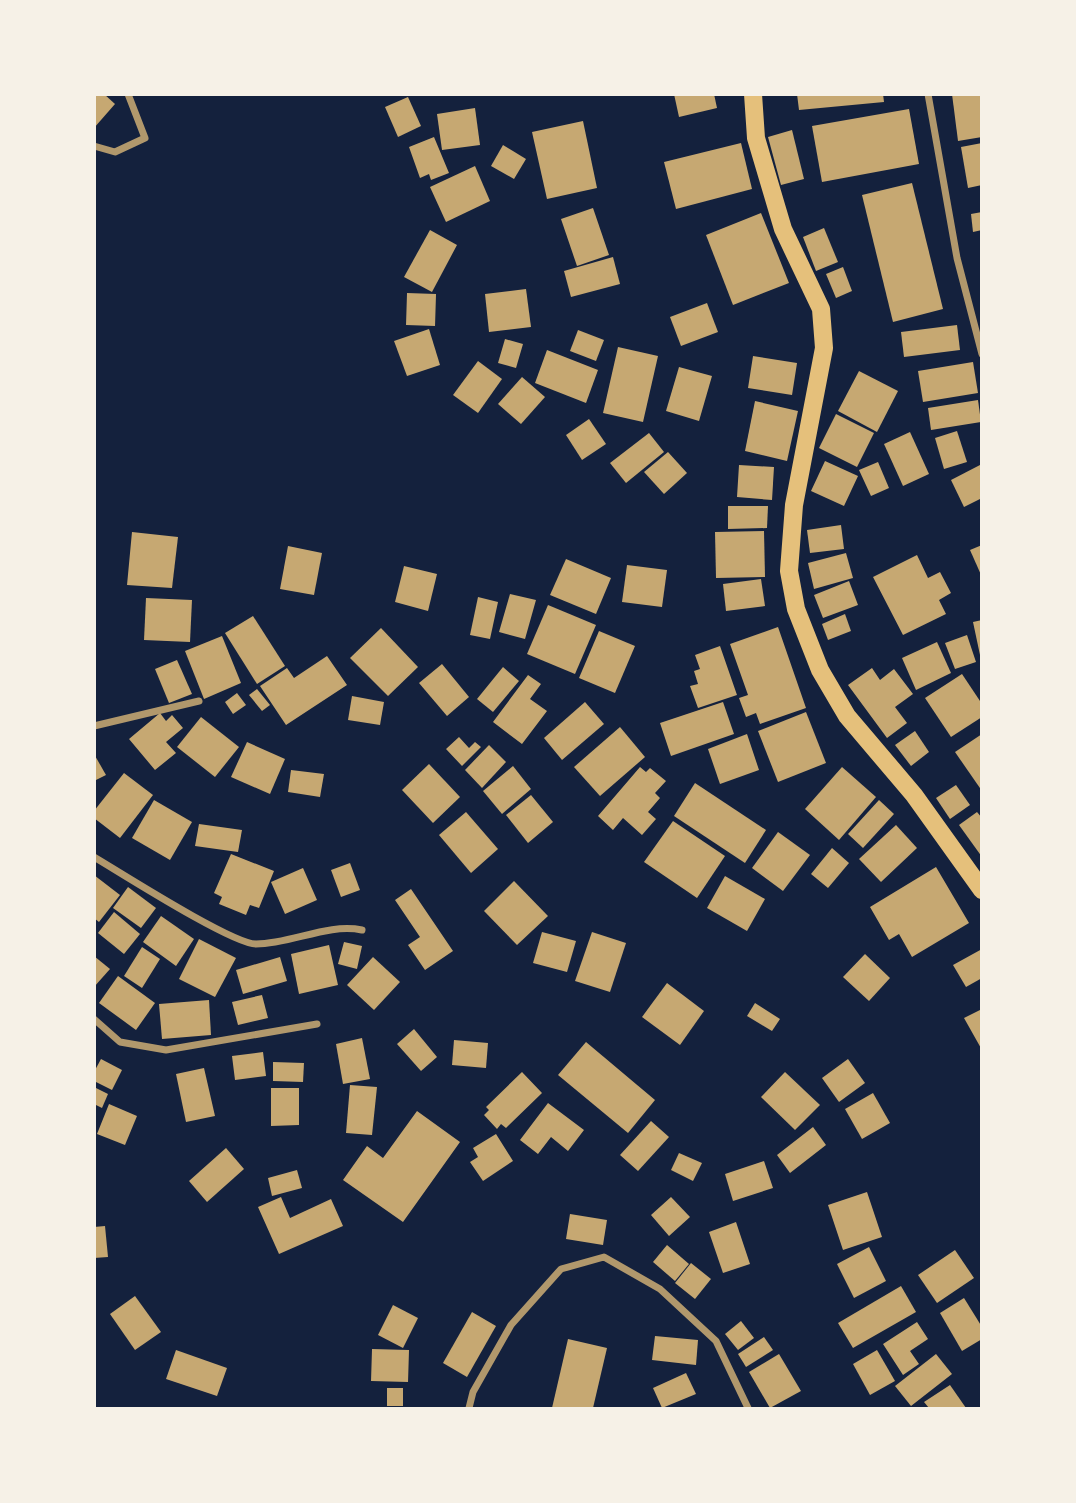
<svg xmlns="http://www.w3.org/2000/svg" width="1076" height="1503" viewBox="0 0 1076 1503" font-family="Overpass,sans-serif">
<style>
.building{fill:#c6a872}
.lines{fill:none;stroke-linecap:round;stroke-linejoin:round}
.minor{stroke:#b1986c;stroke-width:7}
.primary{stroke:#e5c07b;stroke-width:18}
</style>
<rect width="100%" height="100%" fill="#14213d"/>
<g class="building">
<path d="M94,94H104L115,104L94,128Z"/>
<path d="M674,94H714L717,108L679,117Z"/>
<path d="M797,94H883L884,102L799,110Z"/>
<path d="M952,94H982V137L958,141Z"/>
<path d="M408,97L421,126L398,137L385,107Z"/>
<path d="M475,108L480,145L442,150L437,114Z"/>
<path d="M909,109L919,164L822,182L812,126Z"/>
<path d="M583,121L597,188L547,199L532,132Z"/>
<path d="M792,130L804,179L781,185L768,137Z"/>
<path d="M434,137L449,173L431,180L429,174L420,178L409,147Z"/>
<path d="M741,143L752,189L676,209L664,162Z"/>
<path d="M982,143V185L968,188L961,147Z"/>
<path d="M503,145L526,159L514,179L491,166Z"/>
<path d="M475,166L490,201L446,222L430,187Z"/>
<path d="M912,183L943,309L893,322L862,195Z"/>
<path d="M593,208L609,255L577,266L561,219Z"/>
<path d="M982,212V230L973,232L971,214Z"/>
<path d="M761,213L789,283L733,305L706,235Z"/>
<path d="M824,228L838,262L816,271L803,237Z"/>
<path d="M430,230L457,245L432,292L404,277Z"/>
<path d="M613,257L620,284L571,297L564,271Z"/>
<path d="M843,267L852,291L836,298L826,274Z"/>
<path d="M526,289L531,327L489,332L485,294Z"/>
<path d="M407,293L436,294L435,326L406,325Z"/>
<path d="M707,303L718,332L681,346L670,317Z"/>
<path d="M957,325L960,350L904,357L901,332Z"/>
<path d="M429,329L440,365L407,376L394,341Z"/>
<path d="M578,330L604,340L596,361L570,351Z"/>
<path d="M505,339L523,344L516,368L498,363Z"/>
<path d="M618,347L658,356L643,422L603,413Z"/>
<path d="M547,350L598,370L586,403L535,383Z"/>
<path d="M753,356L797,363L792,395L748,388Z"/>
<path d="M478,361L502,379L478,413L453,395Z"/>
<path d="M973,362L978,393L923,402L918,371Z"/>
<path d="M679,367L712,376L699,421L666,411Z"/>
<path d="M859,371L898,391L877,432L838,411Z"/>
<path d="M522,377L545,397L521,424L498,404Z"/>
<path d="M978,400L981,422L931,430L928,408Z"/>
<path d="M755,401L798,411L787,461L745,451Z"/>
<path d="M836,414L874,433L857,467L819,448Z"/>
<path d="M589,419L606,444L582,460L566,435Z"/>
<path d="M957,431L967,462L944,469L935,438Z"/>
<path d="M910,432L929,474L903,486L884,444Z"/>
<path d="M649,433L664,452L626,483L610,463Z"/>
<path d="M668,452L687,473L664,494L644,472Z"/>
<path d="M825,461L858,476L844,506L811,491Z"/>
<path d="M878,462L889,488L871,496L859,470Z"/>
<path d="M739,465L774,467L772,500L737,497Z"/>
<path d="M980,465L982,498L964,507L951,480Z"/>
<path d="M728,506H768L767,528L728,529Z"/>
<path d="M841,525L844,549L810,553L807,530Z"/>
<path d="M764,531L765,577L716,578L715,532Z"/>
<path d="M132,532L178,537L172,588L127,585Z"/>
<path d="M982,545V577L970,550Z"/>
<path d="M288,546L322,553L314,595L280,589Z"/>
<path d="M846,553L853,578L814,589L808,563Z"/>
<path d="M917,555L928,578L940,572L951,593L939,600L946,614L903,635L873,577Z"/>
<path d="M566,559L611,578L596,614L550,595Z"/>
<path d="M627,565L667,570L662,607L622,602Z"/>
<path d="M404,566L437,574L428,611L395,602Z"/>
<path d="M761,579L765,606L726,611L723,584Z"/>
<path d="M849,581L858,605L823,618L814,595Z"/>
<path d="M510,594L536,600L525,639L499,632Z"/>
<path d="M478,597L498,602L490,639L470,635Z"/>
<path d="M146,598L192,600L190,642L144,640Z"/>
<path d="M548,605L596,625L575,674L527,654Z"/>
<path d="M845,614L851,631L828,640L822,624Z"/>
<path d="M253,616L285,666L257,684L225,633Z"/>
<path d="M982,620V654L980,655L973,622Z"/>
<path d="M778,627L806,708L760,724L756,713L746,717L739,698L748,695L730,644Z"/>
<path d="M381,628L418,667L388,696L350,658Z"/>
<path d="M599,631L635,646L615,693L579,678Z"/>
<path d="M967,635L976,662L955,669L945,643Z"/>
<path d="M222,636L241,683L204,699L185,651Z"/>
<path d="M937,642L951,673L916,690L902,658Z"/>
<path d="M720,646L737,695L698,708L690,686L698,684L694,671L700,669L695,655Z"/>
<path d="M327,656L347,685L286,725L260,686L287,668L294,678Z"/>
<path d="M177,660L192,694L169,703L155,669Z"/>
<path d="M442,664L469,697L447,716L419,683Z"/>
<path d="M503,667L519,681L493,712L477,699Z"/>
<path d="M872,668L880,680L894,669L913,694L895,707L907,723L887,738L848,685Z"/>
<path d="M962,674L982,704V717L951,737L925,698Z"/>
<path d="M528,675L541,684L530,699L547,711L522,744L493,722Z"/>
<path d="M257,689L270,705L262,711L249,695Z"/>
<path d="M237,693L246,705L233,714L225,702Z"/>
<path d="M352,696L384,702L380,725L348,720Z"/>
<path d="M585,702L604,724L562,760L544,738Z"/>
<path d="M723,702L734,734L671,756L660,723Z"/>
<path d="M806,712L826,763L778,782L758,731Z"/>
<path d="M160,713L166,721L172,715L183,728L166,742L176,753L155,770L129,739Z"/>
<path d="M201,717L239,747L215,777L177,747Z"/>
<path d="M620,727L645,757L600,796L574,767Z"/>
<path d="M915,731L929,752L911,766L895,745Z"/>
<path d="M747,734L759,770L720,784L708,749Z"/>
<path d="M982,734V791L955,752Z"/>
<path d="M459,737L469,748L475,742L481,747L462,766L446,749Z"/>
<path d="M247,742L285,759L270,794L231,777Z"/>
<path d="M489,745L506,762L482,788L465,770Z"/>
<path d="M94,754L106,775L94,781Z"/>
<path d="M429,764L460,797L433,823L402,790Z"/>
<path d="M513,766L531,789L502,814L483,791Z"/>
<path d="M640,767L646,772L650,768L666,781L655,793L660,798L648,812L656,819L642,835L623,818L613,830L598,816Z"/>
<path d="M842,767L876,797L839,840L805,809Z"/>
<path d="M291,770L324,774L320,797L288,792Z"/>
<path d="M124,773L153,795L120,838L94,818V811Z"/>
<path d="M695,783L766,830L745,863L674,816Z"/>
<path d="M956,785L970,805L950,819L936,798Z"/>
<path d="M531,795L553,822L528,843L506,815Z"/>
<path d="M154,800L192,822L170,860L132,838Z"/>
<path d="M879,800L894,814L863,848L848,834Z"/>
<path d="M466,812L498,849L471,873L439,835Z"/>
<path d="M977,812L982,818V857L959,825Z"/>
<path d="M673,821L725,856L697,898L644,862Z"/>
<path d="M199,824L242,830L238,852L195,846Z"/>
<path d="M896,825L917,848L881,882L859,859Z"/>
<path d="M778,832L810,855L783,891L752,868Z"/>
<path d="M832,848L849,863L828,888L811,874Z"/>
<path d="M231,854L274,871L259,908L250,905L246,915L219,904L222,897L214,893Z"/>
<path d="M350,863L360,890L341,897L331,870Z"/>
<path d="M936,867L969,923L912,957L899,934L889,940L870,907Z"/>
<path d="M303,868L317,900L285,914L271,882Z"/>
<path d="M94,875L120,895L99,922L94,918Z"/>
<path d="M725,876L765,899L747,931L707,908Z"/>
<path d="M514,881L548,916L517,945L484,911Z"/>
<path d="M128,887L156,908L141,928L113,908Z"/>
<path d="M411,889L453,951L425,970L408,945L420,937L395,900Z"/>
<path d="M114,912L140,934L124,954L98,933Z"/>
<path d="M161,916L194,939L176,966L143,942Z"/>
<path d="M542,932L576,941L567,972L533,963Z"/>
<path d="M592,932L626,943L610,992L575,981Z"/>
<path d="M199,939L236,958L215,997L179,979Z"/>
<path d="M344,942L362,946L357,969L338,964Z"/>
<path d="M329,945L338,985L299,994L291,954Z"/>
<path d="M142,947L160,959L142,988L124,976Z"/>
<path d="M982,949V978L966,987L953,965Z"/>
<path d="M865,954L890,978L869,1001L843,977Z"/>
<path d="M94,956L110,969L94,987Z"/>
<path d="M280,957L287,981L243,994L236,970Z"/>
<path d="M373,957L400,982L374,1010L347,985Z"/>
<path d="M118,976L155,1003L136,1030L99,1003Z"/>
<path d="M667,983L704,1011L680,1045L642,1017Z"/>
<path d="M262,995L268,1018L238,1025L232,1002Z"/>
<path d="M209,1000L211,1035L162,1039L159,1004Z"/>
<path d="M755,1003L780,1019L772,1031L747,1016Z"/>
<path d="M982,1009V1050L964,1018Z"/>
<path d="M414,1029L437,1057L421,1071L397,1044Z"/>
<path d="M362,1038L370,1079L343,1084L336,1044Z"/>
<path d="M454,1040L488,1043L486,1068L452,1065Z"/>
<path d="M586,1042L655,1100L628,1133L558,1075Z"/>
<path d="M263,1052L266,1076L235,1080L232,1056Z"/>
<path d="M101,1059L122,1070L112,1090L94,1081V1072Z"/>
<path d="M848,1059L865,1083L839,1102L822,1078Z"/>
<path d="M273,1062L304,1063L303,1082L273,1081Z"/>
<path d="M204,1068L215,1116L186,1122L176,1074Z"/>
<path d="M522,1072L542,1093L506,1128L501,1124L497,1129L484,1115L489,1110L486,1107Z"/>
<path d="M785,1072L820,1105L795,1130L761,1097Z"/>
<path d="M350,1085L377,1087L372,1135L346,1133Z"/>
<path d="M94,1087L108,1094L102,1108L94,1104Z"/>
<path d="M271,1088H299V1125L271,1126Z"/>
<path d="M873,1093L890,1123L862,1139L845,1109Z"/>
<path d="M548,1103L584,1130L568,1151L551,1137L538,1154L520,1140Z"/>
<path d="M109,1104L137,1116L125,1145L97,1134Z"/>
<path d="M417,1111L460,1142L403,1222L343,1180L367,1146L383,1158Z"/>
<path d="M651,1121L669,1137L638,1171L620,1155Z"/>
<path d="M813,1127L826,1145L790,1173L777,1155Z"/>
<path d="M496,1134L513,1161L483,1181L470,1162L478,1157L473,1148Z"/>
<path d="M226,1148L244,1169L207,1202L189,1181Z"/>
<path d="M679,1153L702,1163L693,1181L671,1170Z"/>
<path d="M764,1161L773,1188L733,1201L725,1174Z"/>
<path d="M297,1170L302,1188L272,1196L268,1178Z"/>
<path d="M867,1192L882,1237L843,1250L828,1205Z"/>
<path d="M281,1197L290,1218L331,1199L343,1226L279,1254L258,1207Z"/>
<path d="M671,1197L690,1217L669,1236L651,1215Z"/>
<path d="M570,1214L607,1220L603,1245L566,1239Z"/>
<path d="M736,1222L750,1264L723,1273L709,1232Z"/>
<path d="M105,1226L108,1257L94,1258V1227Z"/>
<path d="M667,1245L689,1264L675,1281L653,1262Z"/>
<path d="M869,1247L886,1281L854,1298L837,1264Z"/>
<path d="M955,1250L974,1278L937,1303L918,1275Z"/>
<path d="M691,1263L711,1279L695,1299L675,1283Z"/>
<path d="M901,1286L916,1312L853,1348L838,1323Z"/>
<path d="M135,1296L161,1332L135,1350L110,1314Z"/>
<path d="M964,1298L982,1327V1339L962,1351L940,1313Z"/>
<path d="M393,1305L418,1318L403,1348L378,1335Z"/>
<path d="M472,1312L496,1326L467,1377L443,1363Z"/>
<path d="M741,1321L754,1338L738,1350L725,1334Z"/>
<path d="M917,1322L928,1339L910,1351L919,1364L903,1375L883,1344Z"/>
<path d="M655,1336L698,1340L696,1365L652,1360Z"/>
<path d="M764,1337L773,1350L746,1367L738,1354Z"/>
<path d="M568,1339L607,1348L593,1408H552Z"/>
<path d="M372,1349L409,1350L408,1382L371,1381Z"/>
<path d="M176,1350L227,1368L217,1396L166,1379Z"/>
<path d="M877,1350L895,1381L870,1395L853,1364Z"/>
<path d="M779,1354L801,1391L770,1408L749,1372Z"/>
<path d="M936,1354L952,1374L911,1406L895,1386Z"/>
<path d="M686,1373L696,1394L662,1408L653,1388Z"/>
<path d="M950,1385L966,1408H929L924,1402Z"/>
<rect x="387" y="1388" width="16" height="18"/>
</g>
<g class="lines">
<g class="minor">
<path d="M928,94L957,258L982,354"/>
<path d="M94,146L115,152L145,138L128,94"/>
<path d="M94,726L199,701"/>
<path d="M94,857C121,873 232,944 256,944C292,944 327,923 362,930"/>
<path d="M94,1019L120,1042L166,1050L317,1024"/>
<path d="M469,1408L473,1392L511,1325L561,1269L604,1257L660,1289L716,1341L748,1408"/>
</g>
<path class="primary" d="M753,94L756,138L783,229L821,309L824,348L794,505L789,571L796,609L820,670L847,716L914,795L982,890"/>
</g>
<rect width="1076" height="1503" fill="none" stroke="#f6f1e7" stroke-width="192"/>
</svg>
